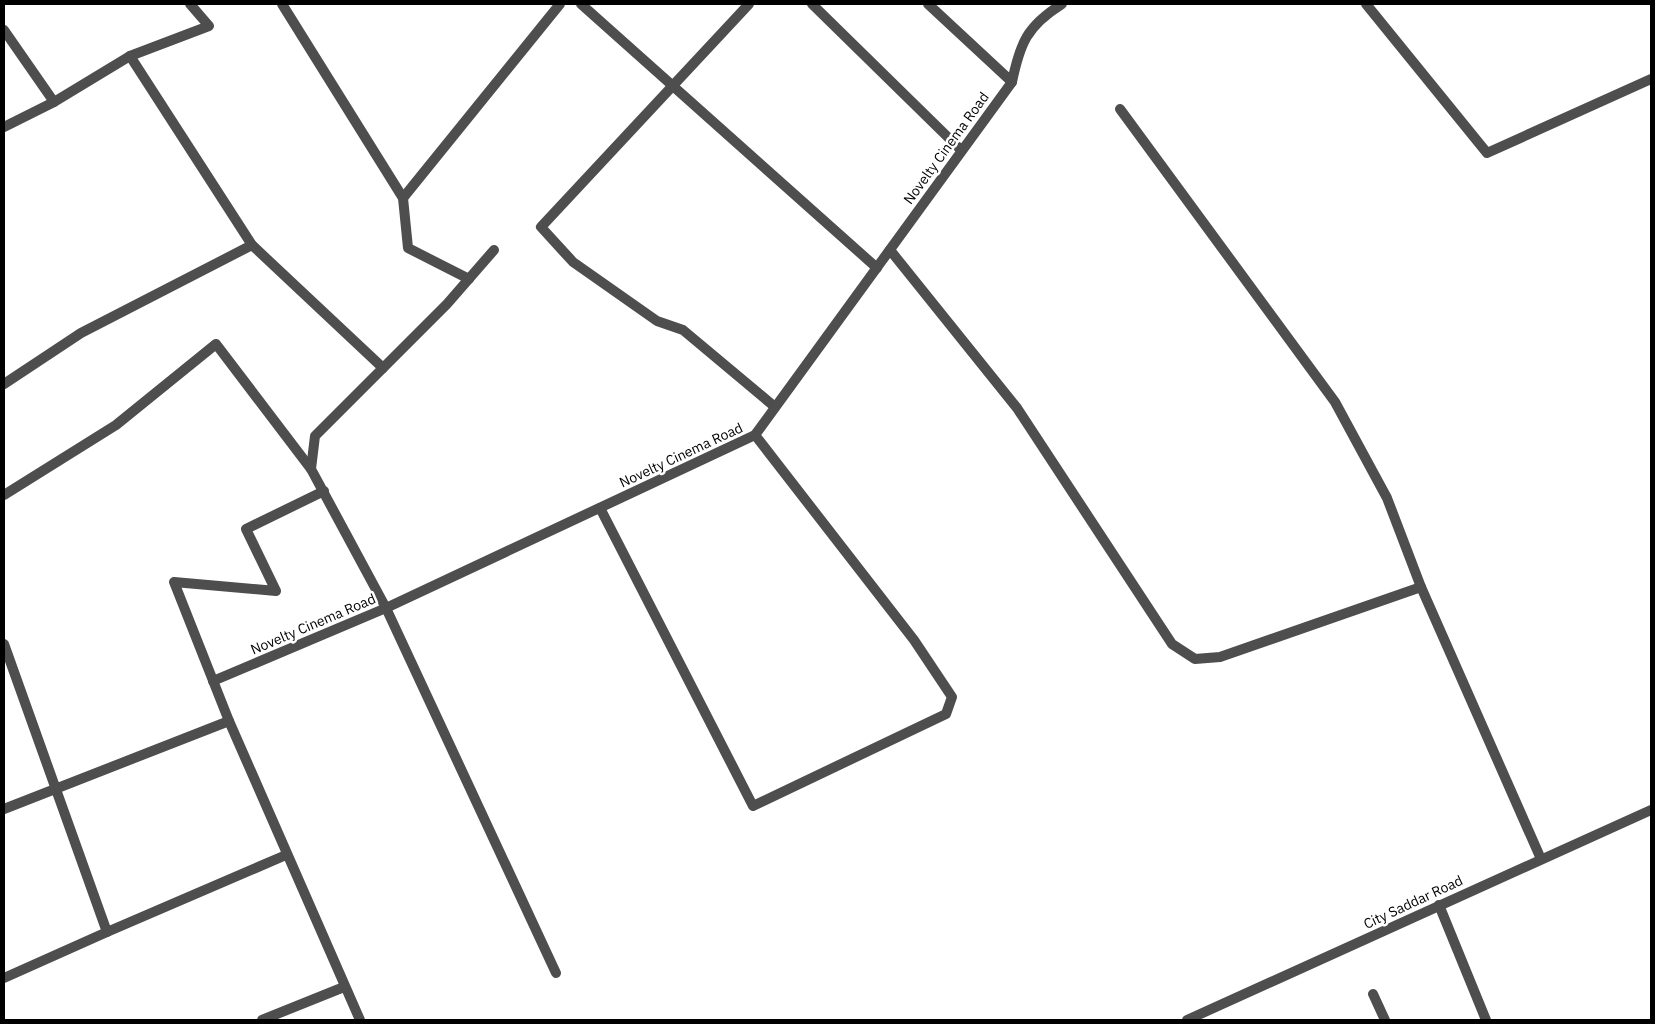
<svg xmlns="http://www.w3.org/2000/svg" width="1655" height="1024" viewBox="0 0 1655 1024" font-family="'IBM Plex Sans',sans-serif">
<style>
.lines{fill:none;stroke-linecap:round;stroke-linejoin:round}
.service{stroke:#4e4e4e;stroke-width:10}
.minor{stroke:#4e4e4e;stroke-width:10}
.tertiary{stroke:#4e4e4e;stroke-width:10}
.labels{text-anchor:middle;dominant-baseline:central;stroke-width:5;stroke-linejoin:round;paint-order:stroke}
.street-label{font-size:14px;fill:#000;stroke:#fff}
</style>
<rect width="100%" height="100%" fill="#fff"/>
<g class="lines">
<g class="service">
<path d="M1439,905L1486,1020"/>
<path d="M1373,994L1385,1020"/>
</g>
<g class="minor">
<path d="M282,4L403,198L408,248L469,279"/>
<path d="M581,4L877,268"/>
<path d="M749,4L541,227L573,262L657,321L683,330L775,407"/>
<path d="M812,4L961,150"/>
<path d="M928,4L1012,82"/>
<path d="M1366,4L1487,153L1651,79"/>
<path d="M4,30L54,102"/>
<path d="M130,56L252,245L383,368"/>
<path d="M1120,109L1335,402L1387,498L1421,587L1541,859"/>
<path d="M4,127L54,102L130,56L209,26L190,4"/>
<path d="M403,198L560,4"/>
<path d="M494,250L447,304L315,436L311,469L386,608L556,973"/>
<path d="M890,250L1017,408L1172,644L1195,659L1220,657L1421,587"/>
<path d="M4,384L81,333L252,245"/>
<path d="M324,491L246,529L276,591L174,582L229,721L360,1020"/>
<path d="M4,495L116,425L216,344L311,469"/>
<path d="M600,508L753,806L946,714L952,697L914,640L755,435"/>
<path d="M4,644L107,932L286,855"/>
<path d="M213,681L386,608L755,435L1012,82C1020,43 1027,26 1062,4"/>
<path d="M4,809L229,721"/>
<path d="M4,978L107,932"/>
<path d="M262,1020L344,987"/>
</g>
<path class="tertiary" d="M1187,1020L1651,810"/>
</g>
<g class="labels">
<g class="street-label">
<text transform="translate(946 148) rotate(-54)">Novelty Cinema Road</text>
<text transform="translate(681 455) rotate(-25)">Novelty Cinema Road</text>
<text transform="translate(313 624) rotate(-23)">Novelty Cinema Road</text>
<text transform="translate(1413 902) rotate(-25)">City Saddar Road</text>
</g>
</g>
<rect width="1655" height="1024" fill="none" stroke="#000000" stroke-width="10"/>
</svg>
